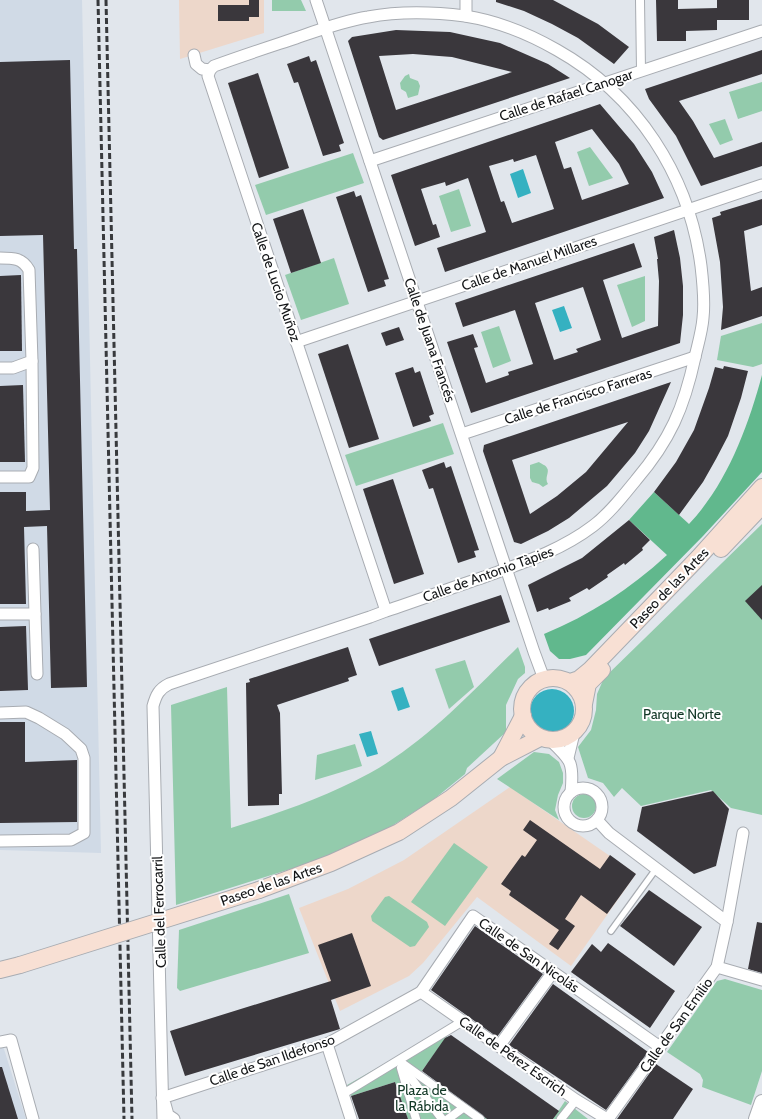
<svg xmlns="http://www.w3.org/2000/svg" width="762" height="1119" viewBox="0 0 762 1119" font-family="Cabin,sans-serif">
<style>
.built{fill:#d0dae6}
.education{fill:#edd7ca}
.green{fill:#93cbac}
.forest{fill:#61b88d}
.water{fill:#35b1c1}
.building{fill:#3a373c;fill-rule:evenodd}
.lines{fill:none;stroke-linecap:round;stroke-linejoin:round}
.service-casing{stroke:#a8acb2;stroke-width:8}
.pedestrian-casing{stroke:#a8acb2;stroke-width:10}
.minor-casing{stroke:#a8acb2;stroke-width:13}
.tertiary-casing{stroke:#a8acb2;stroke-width:16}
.secondary-casing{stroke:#a8acb2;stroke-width:18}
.service{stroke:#fff;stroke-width:5.5}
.pedestrian{stroke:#fff;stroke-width:8}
.minor{stroke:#fff;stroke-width:11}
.tertiary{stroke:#fff;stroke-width:14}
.secondary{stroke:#f8e0d4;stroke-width:16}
.rail{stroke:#383a3d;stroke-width:3;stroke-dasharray:6 3;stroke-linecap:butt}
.secondary-bridge-casing{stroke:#a8acb2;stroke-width:18;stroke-linecap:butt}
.secondary-bridge{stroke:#f8e0d4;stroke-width:16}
.labels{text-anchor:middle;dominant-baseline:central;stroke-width:4;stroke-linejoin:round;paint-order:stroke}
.street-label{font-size:14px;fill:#131517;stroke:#fff}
.park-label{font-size:14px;fill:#113725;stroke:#fff}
</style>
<rect width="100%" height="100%" fill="#e1e6ec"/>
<g class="built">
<path d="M0,0H82L101,853L0,850Z"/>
<path d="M0,1041L4,1049L26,1119H0Z"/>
</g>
<g class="education">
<path d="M179,0H264V33L180,59Z"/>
<path d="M510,787L636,874L571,966L477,897L423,963L409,976L340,1011L299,908L348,889L404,860Z"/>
</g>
<g class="green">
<path d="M272,0H301L306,11H272Z"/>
<path d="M409,74L410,78L418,81L420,86L418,95L408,98L406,92L401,89L400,83L405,76Z"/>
<path d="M762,82V111L738,119L729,92Z"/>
<path d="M725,119L733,140L720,145L709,124Z"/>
<path d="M590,147L613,178L589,186L577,152Z"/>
<path d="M353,153L364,183L266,215L255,185Z"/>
<path d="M459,189L471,226L451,232L439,196Z"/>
<path d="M334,258L349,304L301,320L285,275Z"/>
<path d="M645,276V321L632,327L617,285Z"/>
<path d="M762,323V364L753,367L717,360L721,336Z"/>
<path d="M499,326L511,361L493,368L481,332Z"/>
<path d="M443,423L454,454L356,486L345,455Z"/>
<path d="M539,462C541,464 546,465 547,468C550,472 544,478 548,484L543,487L539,484L532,482L530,478V465Z"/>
<path d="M762,524V815L731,808L711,790L641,806L622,788L614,797L603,783L588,778L578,747L591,730L596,710L597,694L604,678Z"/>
<path d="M518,647L525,667V673L518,679L506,705V732L467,768L465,774L433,800L387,829L316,861L176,905L171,705L227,687L231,828C279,813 326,797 370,773C426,742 472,692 518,647Z"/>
<path d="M465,660L474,687L449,709L435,669Z"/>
<path d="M355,744L362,766L315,780L317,755Z"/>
<path d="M534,752L549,754L559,762L563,773V783L558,795L555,810L559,820L497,779Z"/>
<circle cx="584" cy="806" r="12"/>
<path d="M454,843L488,867L445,926L411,902Z"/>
<path d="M289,894L309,953L180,991L177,988L179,930Z"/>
<path d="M389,896L427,922L429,927L415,946L410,947L372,921L371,916L385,897Z"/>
<path d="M725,979L762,990V1071L751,1105L702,1087L703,1080L700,1074L667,1052L717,981Z"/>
<path d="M444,1030L449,1034L421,1072L487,1119H408L395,1082L351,1096L347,1085Z"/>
<path d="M565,1101L588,1119H553Z"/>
</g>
<path class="forest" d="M762,375V472L703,536L586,655L570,659H559L550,651L544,634C590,615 630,589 667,555L629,520L654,492L689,524C727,484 748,427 762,375Z"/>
<g class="water">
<path d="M523,169L531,193L518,198L510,174Z"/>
<path d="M564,306L572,328L560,332L552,310Z"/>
<path d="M403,687L410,707L398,711L391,691Z"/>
<circle cx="552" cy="711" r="22"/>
<path d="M371,731L378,754L367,757L359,734Z"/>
</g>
<g class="building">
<path d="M249,0H259V17H249V21H218V5H249Z"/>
<path d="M496,0H553L598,24L629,47L614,64L578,38L552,24L524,11L496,2Z"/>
<path d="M656,0H678V9L717,8V0H749V20H717V30L686,31V41H657Z"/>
<path d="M396,30L450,32L500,43L548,64L570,78L383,140L379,137L348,41L352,37ZM413,54L452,57L512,72L396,110L379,56Z"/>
<path d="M762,50V74L679,101L693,121L714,158L762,142V166L701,186L676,136L649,99L645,89Z"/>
<path d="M309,56L311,62L316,60L344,143L339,145L341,151L323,156L298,82L294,83L287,64Z"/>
<path d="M70,60L74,249H77L87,687L51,688L47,526L24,527L26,604H0V492H26V511L50,510L43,235L0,236V62Z"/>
<path d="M258,73L289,168L259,178L228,83Z"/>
<path d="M600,104L634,144L652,172L664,198L445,272L437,248L486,232L468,178L446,186L445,182L421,189L433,225L436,224L440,237L415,246L391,175ZM592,129L619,164L629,184L582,200L571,167L564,169L555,142ZM536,155L554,209L512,223L504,201L501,202L489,166L513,159L514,162Z"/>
<path d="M354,191L356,197L361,195L389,279L384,280L386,286L368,292L336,197Z"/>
<path d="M762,199V225L744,231L751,291L762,287V316L721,330L723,307L720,262L712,218L721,215L720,212Z"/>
<path d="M303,209L321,263L291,273L273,219Z"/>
<path d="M674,230L680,258L683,286V315L680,343L471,413L447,342L473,334L478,347L474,348L486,383L509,375L508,372L533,364L515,310L463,327L455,303L634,243L642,267L603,280L622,338L645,330L658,326L659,281L657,259H658L654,237ZM583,287L601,340L576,349L578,352L554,360L535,303Z"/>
<path d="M21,275L22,351H0V276Z"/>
<path d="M399,327L404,340L386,346L381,333Z"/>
<path d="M348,344L379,439L349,448L318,354Z"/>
<path d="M724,366L748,371L741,398L728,436L716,459L703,482L679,515L654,492L676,462L694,430L709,388L715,367L723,369Z"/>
<path d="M413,367L415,373L420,371L434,414L429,416L431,421L413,427L395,373Z"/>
<path d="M671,382L649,431L635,453L607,486L569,518L548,531L521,544L514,542L483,451L484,445ZM628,422L586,472L557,496L530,514L512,460Z"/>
<path d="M23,385L25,462H0V386Z"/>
<path d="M444,462L446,468L451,466L479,550L474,551L476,557L458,563L433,488L429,489L422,470Z"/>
<path d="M393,479L424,574L394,584L363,489Z"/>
<path d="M629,520L650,540L642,548L643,550L625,565L624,563L607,575L608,577L589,590L587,588L569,598L571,601L549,610L548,608L537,612L528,585L582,558Z"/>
<path d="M762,585V620L745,601Z"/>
<path d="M501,595L510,622L379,666L369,639Z"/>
<path d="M26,626L28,690L0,691V627Z"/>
<path d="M348,647L357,675L348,678L349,681L277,705L280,713L282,794H279V805L248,806L246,683L250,682L249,679Z"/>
<path d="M0,722H25V762L77,760V822L0,823Z"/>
<path d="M713,791L729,809L716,866L694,874L637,831L642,807Z"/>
<path d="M530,820L600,869L610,855L636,874L607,914L581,895L565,919L575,926L558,950L549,944L559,930L509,895L511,891L501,884L522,855L525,857L537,840L523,830Z"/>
<path d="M649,890L702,927L674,966L620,926Z"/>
<path d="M757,922L762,923V973L748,969Z"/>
<path d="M475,926L543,974L497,1037L431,990Z"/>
<path d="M352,933L371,986L331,1000L340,1029L185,1076L170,1031L331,981L318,945Z"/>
<path d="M608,943L675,991L650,1028L571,972L592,944L601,952Z"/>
<path d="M553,984L648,1052L606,1110L509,1045Z"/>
<path d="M451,1035L559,1111L553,1119H487L422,1071L445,1038Z"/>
<path d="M656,1064L693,1089L673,1119H617Z"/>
<path d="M0,1067H2L18,1119H0Z"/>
<path d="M395,1082L408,1119H359L351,1096Z"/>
</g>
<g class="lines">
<g class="service-casing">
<path id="service" d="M611,931L656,869"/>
</g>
<g class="pedestrian-casing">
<g id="pedestrian">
<path d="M640,0L641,70"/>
<path d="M399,1061L480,1119"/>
<path d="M401,1068L416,1119"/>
<path d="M404,1069L442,1119"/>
<path d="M343,1094L463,1021"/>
<path d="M448,1119L463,1108"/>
<path d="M561,1119L576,1100"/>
</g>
</g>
<g class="minor-casing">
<g id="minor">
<path d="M316,0L534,652L544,679"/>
<path d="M466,0V16"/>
<path d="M194,55L196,64L202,69L210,70"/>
<path d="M370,161L762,31"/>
<path d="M0,258C14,258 22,258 29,270L32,361L13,368H0"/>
<path d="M296,342L762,185"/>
<path d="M462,434L695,357"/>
<path d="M0,477H29L33,468L32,361"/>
<path d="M33,549L35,614"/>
<path d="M0,614H35L37,674"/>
<path d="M0,713L26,712L39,718L65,734L81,749L84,758V833L71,840L0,841"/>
<path d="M550,740C571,760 574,762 571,792"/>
<path d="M568,758L574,733"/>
<circle cx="583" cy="807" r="19"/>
<path d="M597,820L609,833L727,922L717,967L608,1119"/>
<path d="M727,922L743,833"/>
<path d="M717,967L762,980"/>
<path d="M421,992L576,1100L607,1119"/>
<path d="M0,1042L11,1040L33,1119"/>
<path d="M327,1044L351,1119"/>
<path d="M499,1046L553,972"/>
<path d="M162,1098L327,1044L421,992L473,916L660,1047"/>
<path d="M165,1104L168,1115L174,1119"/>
<path d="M163,1119L153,706C156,695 159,689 169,684L370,617L386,611C419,600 451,588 484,577C522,563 560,551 593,526C609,514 623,496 636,480C670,440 684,408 695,357C698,344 702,331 703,318C705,301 703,283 701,266C689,175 637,95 557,50C529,34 497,21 465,16C433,12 400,11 368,17C343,21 319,30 296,38C269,47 241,56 214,66L210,70L208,76L386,611"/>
</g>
</g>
<g class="tertiary-casing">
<path id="tertiary" d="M756,1119L762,1102"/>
</g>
<g class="secondary-casing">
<g id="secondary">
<path d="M721,549L762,506"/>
<circle cx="553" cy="709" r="31"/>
<path d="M570,682L579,679L590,670L698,558L762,487"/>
<path d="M584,704L588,684L602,670"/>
<path d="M501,758L523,716"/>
<path d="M259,890L331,863L399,832L451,798L501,758L540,738"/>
<path d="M0,970L20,965"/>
</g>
</g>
<use href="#service" class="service"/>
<use href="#pedestrian" class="pedestrian"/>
<use href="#minor" class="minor"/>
<use href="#tertiary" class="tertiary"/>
<use href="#secondary" class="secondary"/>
<g class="rail">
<path d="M98,0L124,1119"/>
<path d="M106,0L132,1119"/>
</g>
<g class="secondary-bridge-casing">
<path id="secondary-bridge" d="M20,965L259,890"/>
</g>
<use href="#secondary-bridge" class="secondary-bridge"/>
</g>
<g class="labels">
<g class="street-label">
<text transform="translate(566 95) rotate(-18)">Calle de Rafael Canogar</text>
<text transform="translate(529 263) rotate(-19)">Calle de Manuel Millares</text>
<text transform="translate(276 282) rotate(71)">Calle de Lucio Muñoz</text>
<text transform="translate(430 340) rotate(71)">Calle de Juana Francés</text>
<text transform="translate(578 396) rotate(-18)">Calle de Francisco Farreras</text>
<text transform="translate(488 574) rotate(-20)">Calle de Antonio Tàpies</text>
<text transform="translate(669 588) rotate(-46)">Paseo de las Artes</text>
<text transform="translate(271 884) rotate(-19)">Paseo de las Artes</text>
<text transform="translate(159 912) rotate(-92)">Calle del Ferrocarril</text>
<text transform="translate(529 955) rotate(35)">Calle de San Nicolás</text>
<text transform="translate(676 1025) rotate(-54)">Calle de San Emilio</text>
<text transform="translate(513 1056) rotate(35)">Calle de Pérez Escrich</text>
<text transform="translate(272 1060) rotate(-19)">Calle de San Ildefonso</text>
</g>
<g class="park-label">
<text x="682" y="714">Parque Norte</text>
<text x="422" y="1090">Plaza de<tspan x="422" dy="16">la Rábida</tspan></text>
</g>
</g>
</svg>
